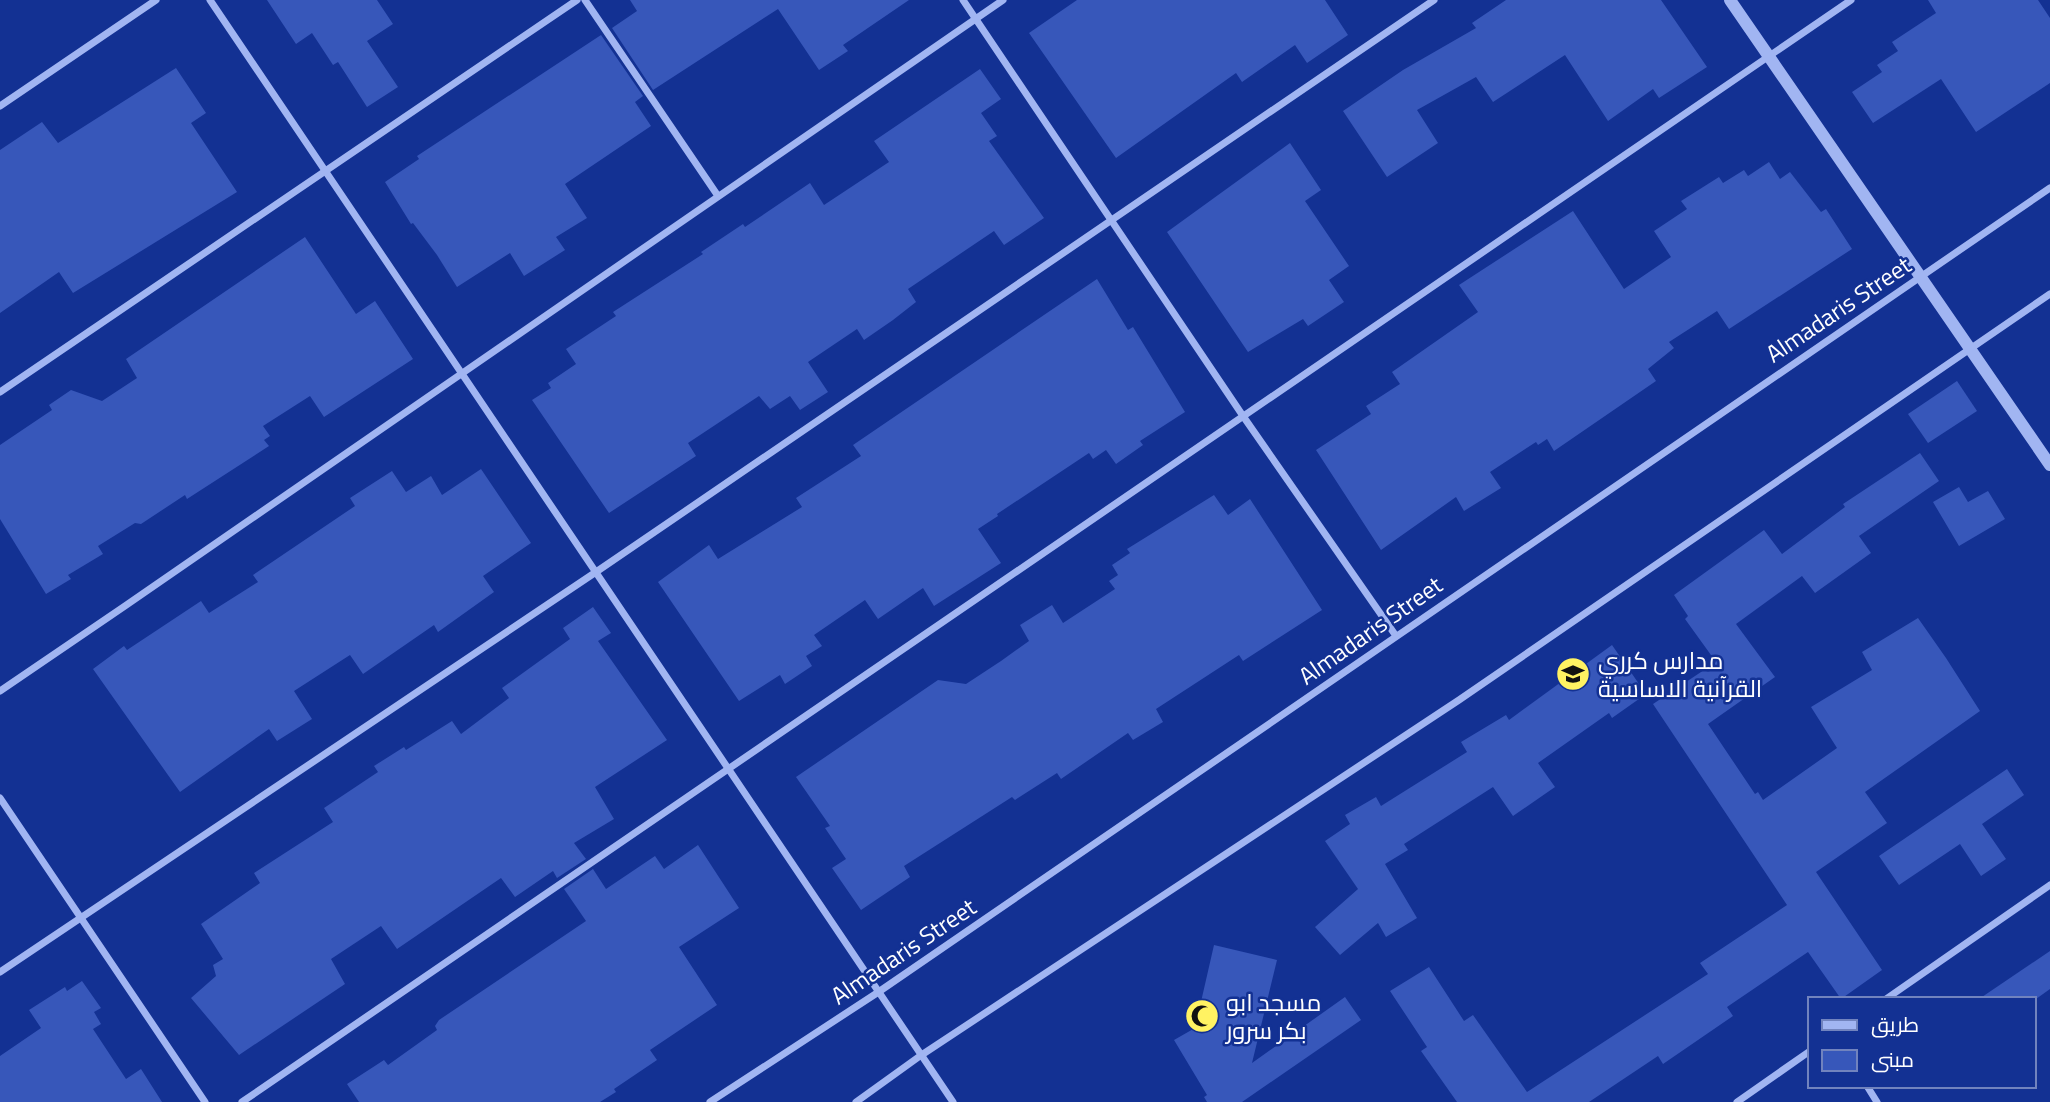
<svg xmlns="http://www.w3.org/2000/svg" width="2050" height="1102" viewBox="0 0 2050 1102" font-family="'Titillium Web',Cairo,sans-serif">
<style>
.building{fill:#3757ba}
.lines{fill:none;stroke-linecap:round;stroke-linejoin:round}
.minor{stroke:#a1b5f2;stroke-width:7}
.tertiary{stroke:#a1b5f2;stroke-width:12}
.labels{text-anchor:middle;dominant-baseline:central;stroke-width:5;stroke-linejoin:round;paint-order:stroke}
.street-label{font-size:24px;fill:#fff;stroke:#133193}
.poi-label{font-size:24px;fill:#fff;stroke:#133193;text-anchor:start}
</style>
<rect width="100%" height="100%" fill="#133193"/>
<g class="building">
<path d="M267,0H377L393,24L367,41L398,87L367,107L338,62L333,65L312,33L296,44Z"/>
<path d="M630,0H909L843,45L848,51L819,70L778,9L653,90L612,28L637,11Z"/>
<path d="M1077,0H1325L1348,35L1307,63L1295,45L1242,82L1236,73L1116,158L1029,33Z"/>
<path d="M1506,0H1661L1707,67L1659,98L1653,89L1608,121L1565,55L1493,102L1476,77L1417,110L1438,143L1387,177L1343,111L1403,70L1476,28L1472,23Z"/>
<path d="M1928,0H2038L2050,18V83L1976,132L1941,79L1873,123L1852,92L1882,72L1877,65L1898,51L1892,42L1936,13Z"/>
<path d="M601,35L643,96L635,102L651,126L565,184L587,218L556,237L565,250L524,276L510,253L457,287L437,255L413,223L411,224L385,182L419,159L417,156Z"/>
<path d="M176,68L206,113L191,123L237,192L73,293L59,272L0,313V150L42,122L58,143Z"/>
<path d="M980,69L1001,99L981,113L997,136L989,141L1044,218L1004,245L994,231L908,289L916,302L893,320L864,340L857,329L808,362L828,392L800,410L790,396L770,409L759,396L688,443L696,456L609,513L532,400L551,388L548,383L576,364L566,349L616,316L613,312L703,254L701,252L743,224L745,227L810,183L824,205L889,162L874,141Z"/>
<path d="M1290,143L1321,190L1305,201L1349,266L1329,280L1344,302L1308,326L1303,319L1248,352L1167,232Z"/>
<path d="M1769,162L1780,179L1790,172L1821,212L1826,209L1852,249L1729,329L1717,311L1669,342L1674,348L1648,369L1656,381L1554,451L1547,439L1538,445L1536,442L1490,472L1501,488L1464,511L1456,497L1381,550L1316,450L1371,414L1366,406L1400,384L1392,372L1478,312L1459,285L1573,211L1624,289L1671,257L1654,231L1687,209L1681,201L1719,177L1723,183L1744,170L1748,176Z"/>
<path d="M305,237L356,314L375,301L413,359L324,417L310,396L263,426L270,436L264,440L269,446L187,499L185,495L141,524L135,523L98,546L103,554L68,575L71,579L46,594L0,519V445L52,410L49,405L71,390L102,401L137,378L126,359Z"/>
<path d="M1097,279L1128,330L1133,327L1185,412L1140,441L1143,445L1116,464L1106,450L1093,459L1089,453L997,514L998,516L978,529L1001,563L934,606L923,588L878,619L865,600L814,635L822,646L806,656L812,666L785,684L780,675L739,701L658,582L709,545L718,559L802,507L796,498L861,456L853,445Z"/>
<path d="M1957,381L1977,411L1928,443L1908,414Z"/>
<path d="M1920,453L1939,481L1859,536L1871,553L1815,593L1802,576L1736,624L1775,677L1708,724L1755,794L1758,792L1763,800L1837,748L1811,707L1872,670L1862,652L1918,618L1946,658L1980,711L1865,792L1887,823L1816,872L1882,970L1841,999L1808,952L1727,1007L1733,1016L1663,1064L1658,1056L1589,1102H1457L1421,1051L1427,1047L1390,991L1429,967L1464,1021L1473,1015L1527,1092L1708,974L1700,963L1787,905L1653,704L1716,662L1685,619L1688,616L1674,595L1764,530L1782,554L1845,507L1843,504Z"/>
<path d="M481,469L531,543L483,576L494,592L438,632L434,625L363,674L350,655L294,691L312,719L277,741L269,729L180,792L93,669L124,646L127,650L201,601L209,613L258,582L253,575L355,506L350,498L392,471L406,492L431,476L442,495Z"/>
<path d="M1959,487L1968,502L1988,491L2005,519L1959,546L1933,502Z"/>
<path d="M1214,495L1228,515L1250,499L1322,610L1243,661L1239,655L1156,709L1163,722L1133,740L1128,733L1061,779L1057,773L1015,800L1012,797L904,866L910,877L861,910L832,868L846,859L825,828L830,826L796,777L938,680L966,684L1001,661L1029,641L1020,625L1052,605L1063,623L1115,589L1109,581L1118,575L1112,565L1130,553L1127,549Z"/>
<path d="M593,607L611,633L598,641L667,740L595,787L614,819L574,843L586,859L557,878L553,871L515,897L501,878L397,949L381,926L331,959L345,984L239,1055L191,998L216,976L213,965L223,959L201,924L260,883L254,873L333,822L324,808L378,772L374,766L404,747L406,750L452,721L461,734L509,698L502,688L570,639L563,628Z"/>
<path d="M1612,645L1646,694L1612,718L1609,713L1538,763L1555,787L1513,816L1493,787L1404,844L1408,850L1385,864L1417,918L1386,937L1378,923L1340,955L1315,927L1358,889L1325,841L1350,824L1345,815L1376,797L1381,806L1467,752L1461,742L1506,715L1509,720Z"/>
<path d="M2007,769L2024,795L1982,824L2006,859L1981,876L1960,844L1899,885L1879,856Z"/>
<path d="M698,845L739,908L679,947L717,1005L650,1050L657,1060L614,1089L616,1092L600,1102H359L347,1084L384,1060L388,1065L437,1030L435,1026L439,1020L586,921L564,889L593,869L606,889L655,856L664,869Z"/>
<path d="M1214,945L1277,960L1252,1063L1345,997L1361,1020L1242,1102H1207L1204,1097L1207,1095L1174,1040L1195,1028Z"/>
<path d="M2050,951V989L2036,999H1979Z"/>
<path d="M82,981L101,1008L94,1012L101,1024L93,1029L126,1079L141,1069L162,1102H0V1056L41,1028L29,1010L65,987L67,991Z"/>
</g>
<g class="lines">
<g class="minor">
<path d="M210,0L953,1102"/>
<path d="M585,0L718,196"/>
<path d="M963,0L1243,416L1396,636"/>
<path d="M0,106L156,0"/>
<path d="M0,392L577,0"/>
<path d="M0,691C336,463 670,232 1003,0"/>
<path d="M0,798L205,1102"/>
<path d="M0,972L596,572L1434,0"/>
<path d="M1886,999L2050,885"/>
<path d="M1867,1086L1877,1102"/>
<path d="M242,1102L1851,0"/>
<path d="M710,1102L877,993L2050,188"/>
<path d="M856,1102L920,1056L1459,700L2050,294"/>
<path d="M1737,1102L1810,1051"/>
</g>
<path class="tertiary" d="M1730,0L2050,465"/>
</g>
<defs>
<g id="school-disc" transform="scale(1.75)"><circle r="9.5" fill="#fff262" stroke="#133193"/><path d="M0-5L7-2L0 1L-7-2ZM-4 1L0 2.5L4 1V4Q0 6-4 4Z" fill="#111"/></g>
<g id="mosque-disc" transform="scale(1.75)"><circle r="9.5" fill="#fff262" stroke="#133193"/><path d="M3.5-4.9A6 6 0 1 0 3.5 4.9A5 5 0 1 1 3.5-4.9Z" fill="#111"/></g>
</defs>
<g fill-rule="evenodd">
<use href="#school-disc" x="1573" y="674"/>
<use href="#mosque-disc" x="1202" y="1016"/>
</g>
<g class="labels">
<g class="street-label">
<text transform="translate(1838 309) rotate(-34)">Almadaris Street</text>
<text transform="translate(1370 630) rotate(-35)">Almadaris Street</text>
<text transform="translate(903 951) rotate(-34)">Almadaris Street</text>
</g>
<g class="poi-label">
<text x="1598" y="660">مدارس كرري<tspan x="1598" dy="28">القرآنية الاساسية</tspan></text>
<text x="1226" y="1002">مسجد ابو<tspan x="1226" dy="28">بكر سرور</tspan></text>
</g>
</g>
<rect x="1808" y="997" width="228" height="91" fill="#133193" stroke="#7183be" stroke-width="2"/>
<rect x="1822" y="1020" width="35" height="10" fill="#a1b5f2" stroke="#7183be" stroke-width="2"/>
<text x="1871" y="1032" font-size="21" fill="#ffffff">طريق</text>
<rect x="1822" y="1050" width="35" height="21" fill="#3757ba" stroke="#7183be" stroke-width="2"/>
<text x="1871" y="1067" font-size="21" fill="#ffffff">مبنى</text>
</svg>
